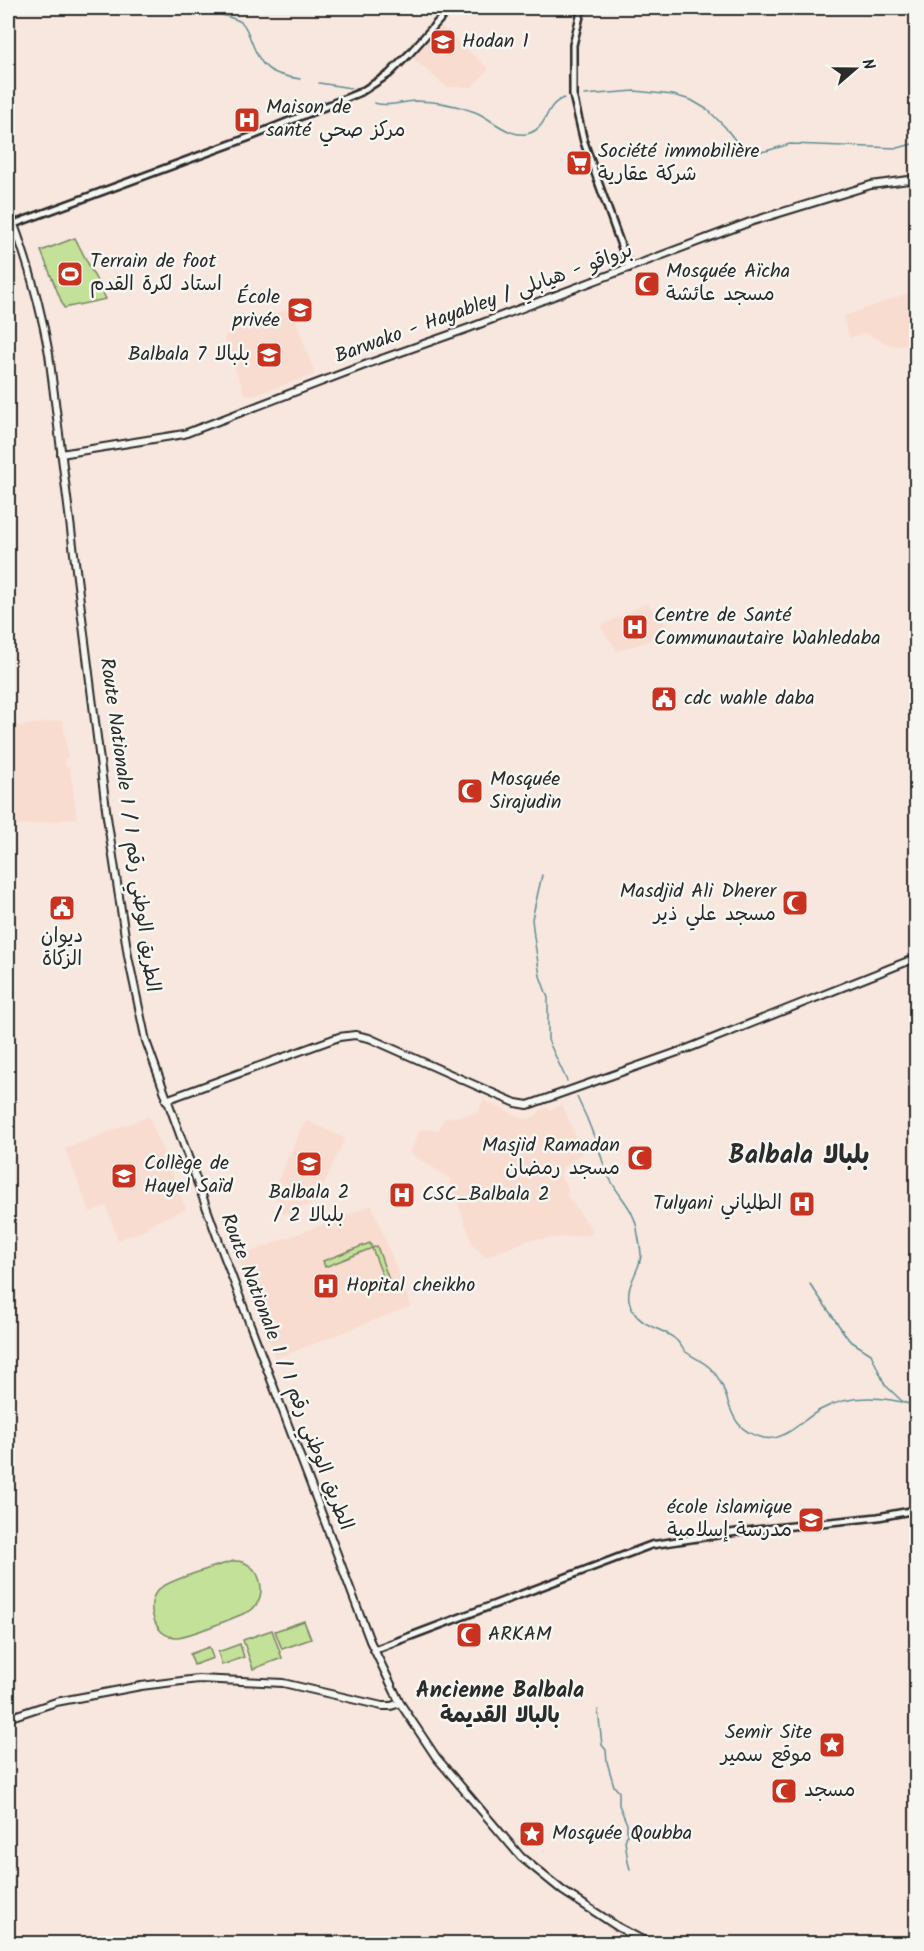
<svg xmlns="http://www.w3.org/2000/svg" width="924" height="1951" viewBox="0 0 924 1951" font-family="Kalam,'Playpen Sans Arabic',sans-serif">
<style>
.built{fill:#f9dcd0}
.green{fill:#c3e199;stroke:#778662;stroke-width:1.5}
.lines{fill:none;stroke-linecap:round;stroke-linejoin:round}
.stream{stroke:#5d8d93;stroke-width:1.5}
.minor-casing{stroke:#2b2b2b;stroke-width:10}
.major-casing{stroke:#2b2b2b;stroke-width:10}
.minor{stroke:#f6f6f2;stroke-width:5}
.major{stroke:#f6f6f2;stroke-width:6}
.labels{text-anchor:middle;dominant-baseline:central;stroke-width:5;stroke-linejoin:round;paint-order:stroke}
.poi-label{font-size:20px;fill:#2b2b2b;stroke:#f6f6f2;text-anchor:start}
.street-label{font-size:20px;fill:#2b2b2b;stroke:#f6f6f2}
.quarter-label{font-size:22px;font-weight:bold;fill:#2b2b2b;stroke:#f6f6f2}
.district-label{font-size:26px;font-weight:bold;fill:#2b2b2b;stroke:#f6f6f2}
</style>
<rect width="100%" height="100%" fill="#f8e7de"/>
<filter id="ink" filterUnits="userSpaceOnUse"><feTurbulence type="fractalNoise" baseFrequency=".0167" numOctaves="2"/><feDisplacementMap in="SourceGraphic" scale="12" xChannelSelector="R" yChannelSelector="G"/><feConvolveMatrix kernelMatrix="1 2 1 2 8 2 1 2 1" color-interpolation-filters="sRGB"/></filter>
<g filter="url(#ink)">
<g class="built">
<path d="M441,26L489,69L472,87H446L412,58Z"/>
<path d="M916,290V341L901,346L890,345L864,333L850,338L842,317Z"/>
<path d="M287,309L293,312L314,371L313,375L252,396L244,393L224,339L228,332Z"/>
<path d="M647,603L670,628L647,642L617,651L600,626Z"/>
<path d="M63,720L68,757L64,759L66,767L70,768L77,818L17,826L13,815L11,727Z"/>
<path d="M483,1100L526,1120L537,1115L539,1111L546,1108L550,1110L562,1104L583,1153L562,1168L560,1176L568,1188L567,1196L594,1231L590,1235L528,1240L486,1257L473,1246L449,1178L410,1153L420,1129L439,1130L444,1118L478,1113Z"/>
<path d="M149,1116L186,1209L148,1225L146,1230L118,1240L106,1206L90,1212L65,1149Z"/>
<path d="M307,1121L345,1138L316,1202L283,1215L273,1191L303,1124Z"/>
<path d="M372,1205L411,1306L275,1359L237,1257Z"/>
</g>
<g class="green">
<path d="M75,238L106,299L64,308L41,251Z"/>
<path d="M370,1243L372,1248L377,1246L390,1283L386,1285L372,1248L325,1267L323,1261Z"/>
<path d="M234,1561C260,1560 271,1596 250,1611C235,1617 190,1637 176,1637C166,1637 159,1631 155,1622C151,1612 150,1600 157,1591C165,1581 219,1565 234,1561Z"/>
<path d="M304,1621L311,1639L282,1649L275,1631Z"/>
<path d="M272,1630L282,1658L253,1669L243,1640Z"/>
<path d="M240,1644L244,1657L222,1665L218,1652Z"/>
<path d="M209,1647L213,1658L194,1665L190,1654Z"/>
</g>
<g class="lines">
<g class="stream">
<path d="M206,8C217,15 230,16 241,22C246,26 248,33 250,38C262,69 267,73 300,79"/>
<path d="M319,83L351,88"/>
<path d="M584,95L635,91L673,95L691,100L708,110L725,127L735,140L747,151L752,152L766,151L790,144L898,148L916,143"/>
<path d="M374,103C390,107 400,102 415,101C435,101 457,105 475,112C491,118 511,140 530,133C549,126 544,105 564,98"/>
<path d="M542,875L532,919L534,937L540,976L548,998V1040L567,1081"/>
<path d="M577,1097C584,1111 590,1125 595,1139C600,1151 603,1165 609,1177C618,1196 633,1207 637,1228C638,1237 641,1247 641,1255C640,1274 620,1288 633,1311C643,1327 661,1328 674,1338C680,1342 681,1348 686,1352C694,1358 704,1361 712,1370C734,1393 722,1429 764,1438C785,1442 803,1419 820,1410C851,1393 884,1396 916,1406"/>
<path d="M810,1284L849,1340L871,1354L885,1385L904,1403"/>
<path d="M598,1710L602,1745L606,1750L607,1762L614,1786L619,1792V1805L627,1824V1835L625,1841L628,1862L630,1869"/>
</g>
<g class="minor-casing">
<g id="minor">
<path d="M582,8L573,45V95L584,142L629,268"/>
<path d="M14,224L250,137L361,92L389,74L410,53L450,8"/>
<path d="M374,1650L651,1545L737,1532L878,1517L916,1510"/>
</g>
</g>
<g class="major-casing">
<g id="major">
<path d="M8,208C26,255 40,303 49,354L107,817L128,956L146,1041L223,1253L370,1641L400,1703L436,1757L521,1857L563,1891L618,1927L650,1944"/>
<path d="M61,454L184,434L370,363L469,328L750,222L871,185L916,179"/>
<path d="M166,1100L339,1037L355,1035L369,1038L495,1094L516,1103L528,1105L689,1048L916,958"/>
<path d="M8,1718L56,1702L141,1686L198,1679L283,1683L382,1706H391L400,1703"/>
</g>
</g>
<use href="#minor" class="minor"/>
<use href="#major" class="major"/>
</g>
</g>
<defs>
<g id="school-square" transform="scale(1.35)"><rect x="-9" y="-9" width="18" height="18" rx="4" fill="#c8321e" stroke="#f6f6f2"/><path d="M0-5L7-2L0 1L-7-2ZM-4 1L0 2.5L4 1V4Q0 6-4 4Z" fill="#fff"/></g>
<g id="hospital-square" transform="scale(1.35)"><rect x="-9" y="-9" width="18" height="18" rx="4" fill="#c8321e" stroke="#f6f6f2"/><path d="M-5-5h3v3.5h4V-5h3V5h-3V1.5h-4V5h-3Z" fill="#fff"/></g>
<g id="supermarket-square" transform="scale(1.35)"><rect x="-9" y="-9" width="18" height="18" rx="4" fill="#c8321e" stroke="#f6f6f2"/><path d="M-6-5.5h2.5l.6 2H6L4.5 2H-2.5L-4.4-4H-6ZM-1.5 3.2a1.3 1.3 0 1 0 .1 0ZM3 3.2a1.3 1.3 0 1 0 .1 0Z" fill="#fff"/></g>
<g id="stadium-square" transform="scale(1.35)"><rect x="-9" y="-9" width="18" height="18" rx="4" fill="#c8321e" stroke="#f6f6f2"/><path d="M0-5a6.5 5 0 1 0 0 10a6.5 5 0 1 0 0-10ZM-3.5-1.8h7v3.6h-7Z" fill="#fff"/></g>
<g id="mosque-square" transform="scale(1.35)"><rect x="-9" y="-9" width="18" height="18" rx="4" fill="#c8321e" stroke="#f6f6f2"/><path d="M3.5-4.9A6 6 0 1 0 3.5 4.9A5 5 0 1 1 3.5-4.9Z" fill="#fff"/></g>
<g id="civic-square" transform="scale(1.35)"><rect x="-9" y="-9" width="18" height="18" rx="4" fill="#c8321e" stroke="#f6f6f2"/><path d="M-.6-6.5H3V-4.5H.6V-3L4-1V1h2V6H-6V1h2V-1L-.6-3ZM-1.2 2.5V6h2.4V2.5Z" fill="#fff"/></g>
<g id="university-square" transform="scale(1.35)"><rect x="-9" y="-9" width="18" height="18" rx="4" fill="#c8321e" stroke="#f6f6f2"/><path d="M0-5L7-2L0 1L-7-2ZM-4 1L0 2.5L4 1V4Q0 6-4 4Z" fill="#fff"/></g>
<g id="sight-square" transform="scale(1.35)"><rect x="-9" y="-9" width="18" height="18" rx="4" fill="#c8321e" stroke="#f6f6f2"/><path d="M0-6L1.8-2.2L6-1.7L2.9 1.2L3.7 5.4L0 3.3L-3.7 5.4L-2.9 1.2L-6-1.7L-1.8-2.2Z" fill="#fff"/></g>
</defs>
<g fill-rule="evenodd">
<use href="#school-square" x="443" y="42"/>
<use href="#hospital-square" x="247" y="120"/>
<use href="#supermarket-square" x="579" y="163"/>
<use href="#stadium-square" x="70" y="274"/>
<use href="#mosque-square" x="647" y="284"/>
<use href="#school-square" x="300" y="310"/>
<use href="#school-square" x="269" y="355"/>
<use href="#hospital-square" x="635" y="627"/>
<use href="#civic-square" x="664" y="699"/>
<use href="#mosque-square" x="470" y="791"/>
<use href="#mosque-square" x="795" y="903"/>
<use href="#civic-square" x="62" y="908"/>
<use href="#mosque-square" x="640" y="1158"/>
<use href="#school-square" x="309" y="1164"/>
<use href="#university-square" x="124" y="1176"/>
<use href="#hospital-square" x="402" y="1195"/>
<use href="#hospital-square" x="802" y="1204"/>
<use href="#hospital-square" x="326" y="1286"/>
<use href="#school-square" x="811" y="1520"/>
<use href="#mosque-square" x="469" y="1635"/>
<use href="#sight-square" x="832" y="1745"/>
<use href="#mosque-square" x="784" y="1791"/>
<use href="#sight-square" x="532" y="1834"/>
</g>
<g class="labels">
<g class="poi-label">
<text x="462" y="42">Hodan 1</text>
<text x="266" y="108">Maison de<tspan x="266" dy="23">santé مركز صحي</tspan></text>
<text x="598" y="152">Société immobilière<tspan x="598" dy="23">شركة عقارية</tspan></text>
<text x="90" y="262">Terrain de foot<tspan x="90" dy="23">استاد لكرة القدم</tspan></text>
<text x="666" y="272">Mosquée Aïcha<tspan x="666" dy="23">مسجد عائشة</tspan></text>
<text x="280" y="298" text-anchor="end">École<tspan x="280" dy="23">privée</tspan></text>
<text x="250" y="355" text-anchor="end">Balbala 7 بلبالا</text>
<text x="654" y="616">Centre de Santé<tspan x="654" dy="23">Communautaire Wahledaba</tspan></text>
<text x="684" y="699">cdc wahle daba</text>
<text x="490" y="780">Mosquée<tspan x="490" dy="23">Sirajudin</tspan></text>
<text x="776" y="892" text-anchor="end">Masdjid Ali Dherer<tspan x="776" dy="23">مسجد علي ذير</tspan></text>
<text x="62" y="937" text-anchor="middle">ديوان<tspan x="62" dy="23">الزكاة</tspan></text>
<text x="620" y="1146" text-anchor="end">Masjid Ramadan<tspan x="620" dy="23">مسجد رمضان</tspan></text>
<text x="144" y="1164">Collège de<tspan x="144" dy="23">Hayel Saïd</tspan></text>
<text x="309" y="1193" text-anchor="middle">Balbala 2<tspan x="309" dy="23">/ بلبالا 2</tspan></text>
<text x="422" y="1195">CSC_Balbala 2</text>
<text x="782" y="1204" text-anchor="end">Tulyani الطلياني</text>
<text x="346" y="1286">Hopital cheikho</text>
<text x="792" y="1508" text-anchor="end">école islamique<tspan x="792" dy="23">مدرسة إسلامية</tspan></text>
<text x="488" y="1635">ARKAM</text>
<text x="812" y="1733" text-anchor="end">Semir Site<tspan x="812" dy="23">موقع سمير</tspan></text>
<text x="804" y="1791">مسجد</text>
<text x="552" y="1834">Mosquée Qoubba</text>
</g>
<g class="street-label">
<text transform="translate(484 304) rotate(-20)">Barwako - Hayabley / برواقو - هيابلي</text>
<text transform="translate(129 825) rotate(82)">Route Nationale 1 / الطريق الوطني رقم 1</text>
<text transform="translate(286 1372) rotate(69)">Route Nationale 1 / الطريق الوطني رقم 1</text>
</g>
<g class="quarter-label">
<text x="500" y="1691">Ancienne Balbala<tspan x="500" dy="25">بالبالا القديمة</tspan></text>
</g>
<g class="district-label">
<text x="799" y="1156">Balbala بلبالا</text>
</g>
</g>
<rect width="924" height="1951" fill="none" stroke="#f6f6f2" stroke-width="30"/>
<rect x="15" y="15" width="894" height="1921" fill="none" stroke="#2b2b2b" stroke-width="2" filter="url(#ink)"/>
<g transform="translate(855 69) rotate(70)" stroke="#f6f6f2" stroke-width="4.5" paint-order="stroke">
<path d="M0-4.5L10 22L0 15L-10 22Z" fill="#2b2b2b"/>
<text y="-9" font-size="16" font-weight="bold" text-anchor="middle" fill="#2b2b2b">N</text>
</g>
</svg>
